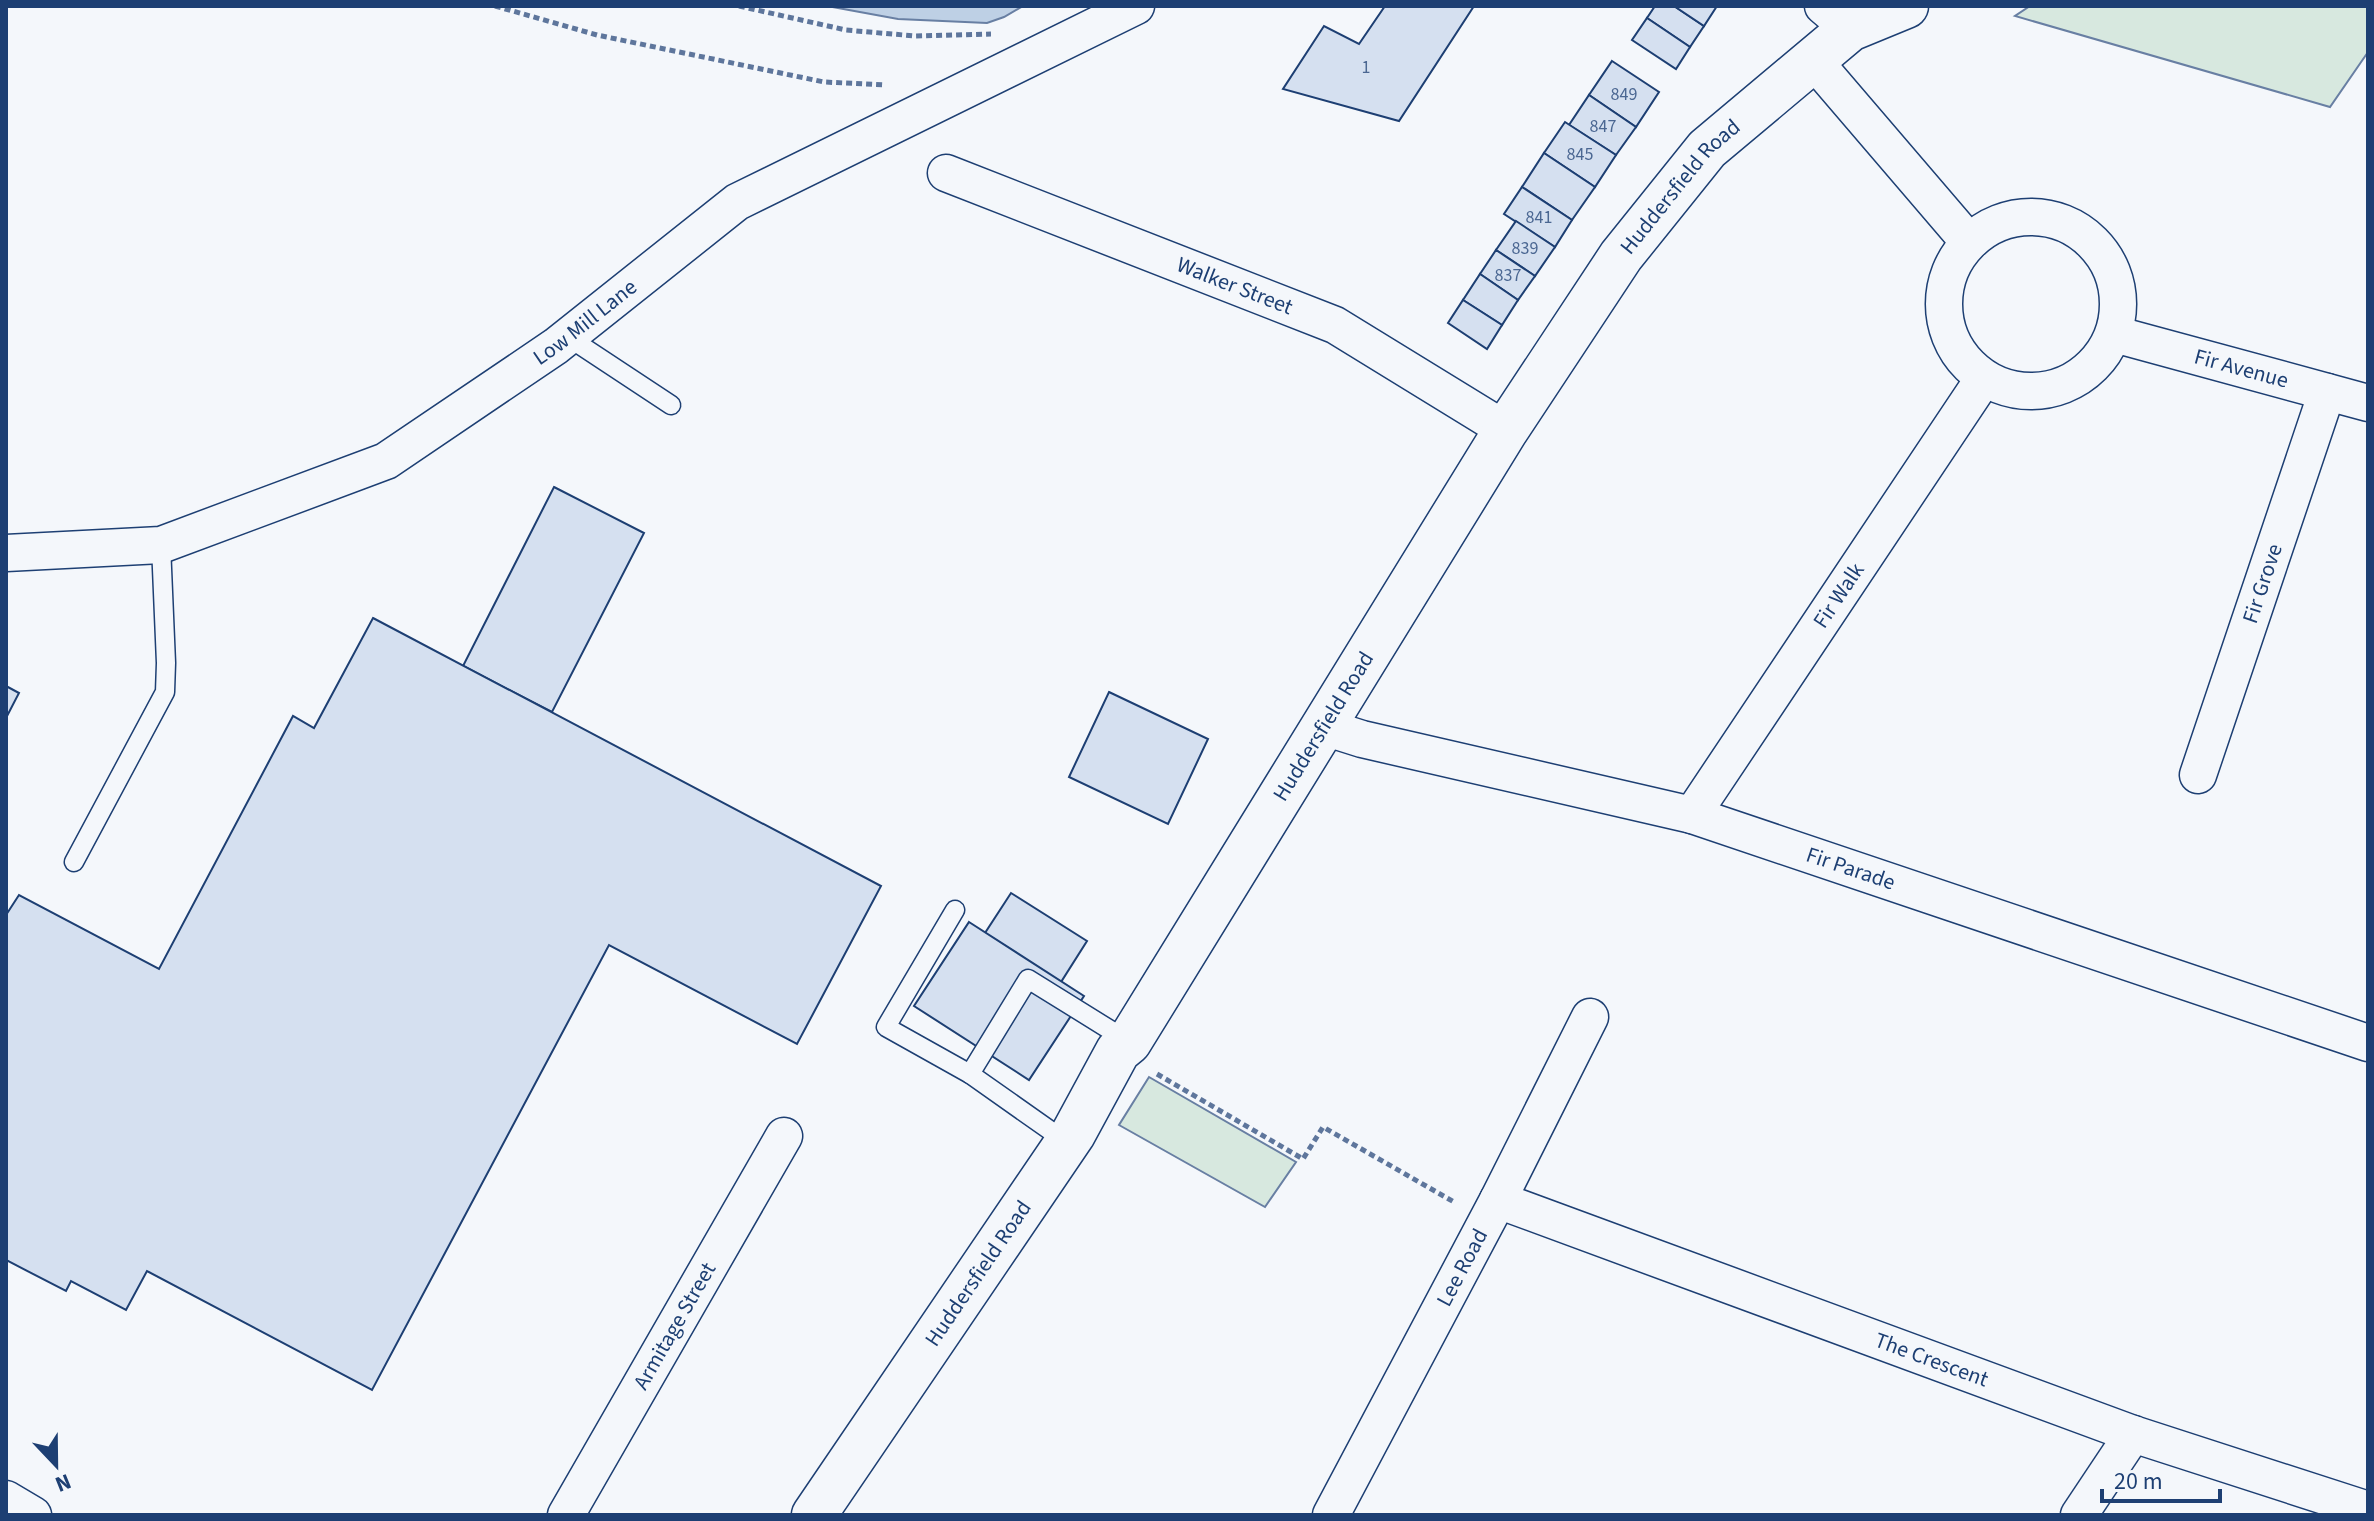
<svg xmlns="http://www.w3.org/2000/svg" width="2374" height="1521" viewBox="0 0 2374 1521" font-family="'Source Sans 3',sans-serif">
<style>
.green{fill:#d7e8df;stroke:#687fa3;stroke-width:2}
.water{fill:#bed0e5;stroke:#687fa3;stroke-width:2}
.building{fill:#d5e0f0;stroke:#1d3f73;stroke-width:2}
.lines{fill:none;stroke-linecap:round;stroke-linejoin:round}
.lane-casing{stroke:#1d3f73;stroke-width:21}
.street-casing{stroke:#1d3f73;stroke-width:39}
.highway-casing{stroke:#1d3f73;stroke-width:47}
.path{stroke:#5e769c;stroke-width:5;stroke-dasharray:6 4;stroke-linecap:butt}
.lane{stroke:#f4f7fb;stroke-width:18}
.street{stroke:#f4f7fb;stroke-width:36}
.highway{stroke:#f4f7fb;stroke-width:44}
.labels{text-anchor:middle;dominant-baseline:central;stroke-width:6;stroke-linejoin:round;paint-order:stroke}
.number-label{font-size:18px;fill:#4b6792}
.street-label{font-size:22px;fill:#1d3f73;stroke:#f4f7fb}
</style>
<rect width="100%" height="100%" fill="#f4f7fb"/>
<g class="green">
<path d="M2030,6H2368V52L2330,107L2015,16Z"/>
<path d="M1149,1077L1296,1162L1265,1207L1119,1125Z"/>
</g>
<path class="water" d="M827,6H1023L1004,17L987,23L898,19Z"/>
<g class="building">
<path d="M1385,6H1474L1399,121L1283,89L1324,26L1359,44Z"/>
<path d="M1655,6H1674L1704,26L1690,47L1647,18Z"/>
<path d="M1674,6H1717L1704,26Z"/>
<path d="M1647,18L1690,47L1676,69L1632,40Z"/>
<path d="M1612,61L1659,92L1636,127L1589,95Z"/>
<path d="M1589,95L1636,127L1616,155L1569,125Z"/>
<path d="M1565,122L1616,155L1595,187L1544,153Z"/>
<path d="M1544,153L1595,187L1572,220L1522,187Z"/>
<path d="M1522,187L1572,220L1555,247L1504,214Z"/>
<path d="M1516,221L1555,247L1535,276L1496,250Z"/>
<path d="M1496,250L1535,276L1518,300L1480,274Z"/>
<path d="M1480,274L1518,300L1502,325L1463,300Z"/>
<path d="M1463,300L1502,325L1487,349L1448,323Z"/>
<path d="M554,487L644,533L552,712L463,666Z"/>
<path d="M373,618L881,886L797,1044L609,945L372,1390L147,1271L126,1310L71,1281L66,1291L6,1260V915L19,895L159,969L293,716L314,728Z"/>
<path d="M6,686L19,693L6,718Z"/>
<path d="M1109,692L1208,739L1168,824L1069,777Z"/>
<path d="M1011,893L1087,941L1061,982L985,933Z"/>
<path d="M969,922L1084,996L1029,1080L914,1006Z"/>
</g>
<g class="lines">
<g class="lane-casing">
<g id="lane">
<path d="M568,337L671,405"/>
<path d="M74,862L165,692L166,663L161,545"/>
<path d="M955,910L886,1027L970,1074L1068,1143"/>
<path d="M970,1074L1028,979L1128,1041"/>
</g>
</g>
<g class="street-casing">
<g id="street">
<path d="M1823,6L1850,29"/>
<path d="M1814,61L1969,242"/>
<path id="s1" d="M946,173L1335,325L1506,430"/>
<circle cx="2031" cy="304" r="87"/>
<path id="s2" d="M2114,334L2368,403"/>
<path id="s3" d="M6,553L161,545L386,461L556,346L737,202L1136,6"/>
<path id="s4" d="M1324,727L1362,739L1692,815L2368,1043"/>
<path id="s5" d="M2198,775L2327,392"/>
<path id="s6" d="M1692,815L1984,378"/>
<path id="s7" d="M1498,1200L2133,1434L2368,1510"/>
<path d="M6,1499L33,1515"/>
<path id="s8" d="M566,1515L784,1136"/>
<path id="s9" d="M1331,1515L1498,1200L1590,1017"/>
<path d="M2079,1515L2133,1434"/>
</g>
</g>
<g class="highway-casing">
<g id="highway">
<path id="s10" d="M814,1515L1073,1134L1118,1051L1129,1042L1506,430L1621,256L1707,149L1850,29L1906,6"/>
</g>
</g>
<g class="path">
<path d="M495,6L597,35L824,82L886,85"/>
<path d="M739,6L846,30L915,36L991,34"/>
<path d="M1157,1074L1303,1159L1323,1127L1454,1202"/>
</g>
<use href="#lane" class="lane"/>
<use href="#street" class="street"/>
<use href="#highway" class="highway"/>
</g>
<g class="labels">
<g class="number-label">
<text x="1366" y="67">1</text>
<text x="1624" y="94">849</text>
<text x="1603" y="126">847</text>
<text x="1580" y="154">845</text>
<text x="1539" y="217">841</text>
<text x="1525" y="248">839</text>
<text x="1508" y="275">837</text>
</g>
<g class="street-label">
<text stroke="none"><textPath href="#s10" startOffset="1588">Huddersfield Road</textPath></text>
<text stroke="none"><textPath href="#s1" startOffset="310">Walker Street</textPath></text>
<text stroke="none"><textPath href="#s3" startOffset="638">Low Mill Lane</textPath></text>
<text stroke="none"><textPath href="#s2" startOffset="132">Fir Avenue</textPath></text>
<text stroke="none"><textPath href="#s5" startOffset="202">Fir Grove</textPath></text>
<text stroke="none"><textPath href="#s6" startOffset="264">Fir Walk</textPath></text>
<text stroke="none"><textPath href="#s10" startOffset="940">Huddersfield Road</textPath></text>
<text stroke="none"><textPath href="#s4" startOffset="546">Fir Parade</textPath></text>
<text stroke="none"><textPath href="#s9" startOffset="280">Lee Road</textPath></text>
<text stroke="none"><textPath href="#s10" startOffset="292">Huddersfield Road</textPath></text>
<text stroke="none"><textPath href="#s8" startOffset="218">Armitage Street</textPath></text>
<text stroke="none"><textPath href="#s7" startOffset="462">The Crescent</textPath></text>
</g>
</g>
<rect width="2374" height="1521" fill="none" stroke="#1d3f73" stroke-width="16"/>
<g transform="translate(56 1465) rotate(158)" stroke="#f4f7fb" stroke-width="6" paint-order="stroke">
<path d="M0-6L14 30L0 20L-14 30Z" fill="#1d3f73"/>
<text y="-12" font-size="22" font-weight="bold" text-anchor="middle" fill="#1d3f73">N</text>
</g>
<path d="M2102 1489v12h118v-12" fill="none" stroke="#1d3f73" stroke-width="4"/>
<text x="2114" y="1489" font-size="24" fill="#1d3f73" stroke="#f4f7fb" stroke-width="6" paint-order="stroke">20 m</text>
</svg>
